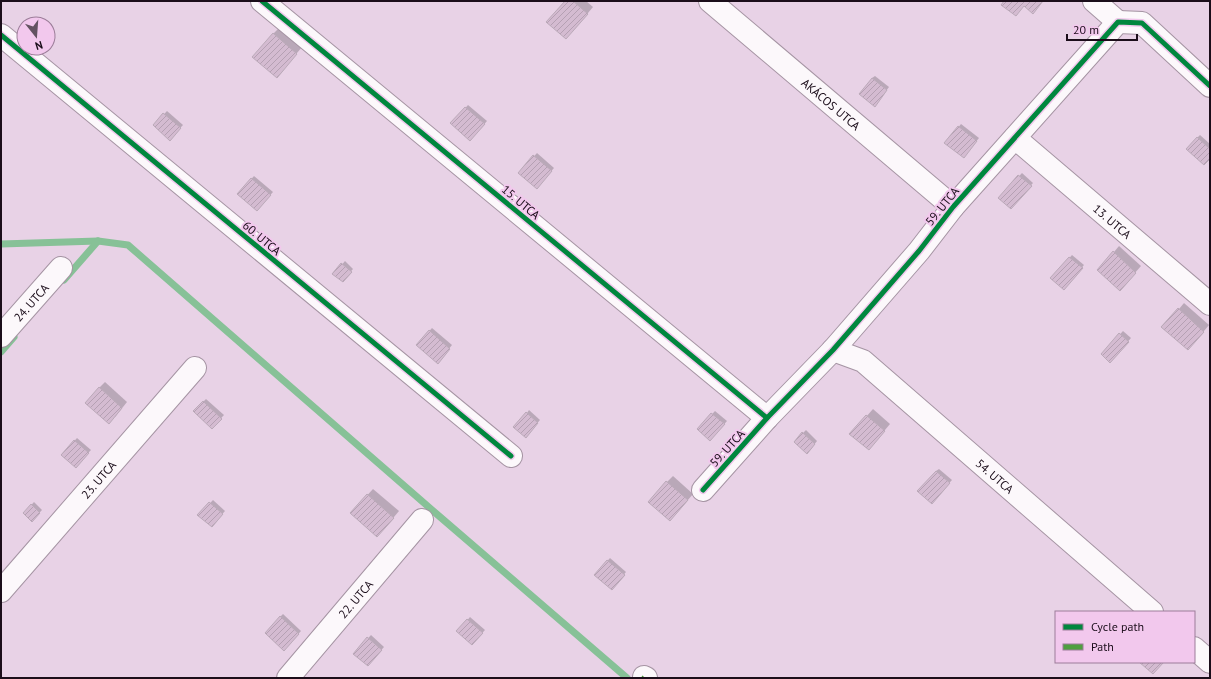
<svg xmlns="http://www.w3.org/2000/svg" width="1211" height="679" viewBox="0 0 1211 679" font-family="'PT Sans',sans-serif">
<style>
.shadow{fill:#0003}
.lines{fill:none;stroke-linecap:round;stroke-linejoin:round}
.stream{stroke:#87c197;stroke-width:7}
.building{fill:url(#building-hatch);stroke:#bbaab9}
.minor-casing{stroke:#a594a3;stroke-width:24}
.minor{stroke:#fcf8fb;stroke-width:22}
.quiet{stroke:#4f9f40;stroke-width:4;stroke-dasharray:8 4;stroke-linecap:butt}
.cycleway-casing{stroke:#f2c8ed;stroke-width:8}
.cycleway{stroke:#00873e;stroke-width:5}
.labels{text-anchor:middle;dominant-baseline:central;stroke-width:4;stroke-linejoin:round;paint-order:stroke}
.street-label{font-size:12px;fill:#1b0d1a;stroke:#f2c8ed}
</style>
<defs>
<pattern id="building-hatch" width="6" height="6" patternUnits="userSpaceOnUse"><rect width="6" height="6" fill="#d4bbd1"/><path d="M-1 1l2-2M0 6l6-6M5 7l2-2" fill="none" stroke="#b5a0b3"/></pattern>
</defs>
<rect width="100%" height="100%" fill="#e8d2e6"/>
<g class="shadow">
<path d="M566,1H586L593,7L572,32Z"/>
<path d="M279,28L302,47L282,71L273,34Z"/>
<path d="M875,76L889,87L877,103L872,78Z"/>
<path d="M468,105L487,121L473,137L452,123Z"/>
<path d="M167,111L183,125L170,139L154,125Z"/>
<path d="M961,124L979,138L966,154L946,143Z"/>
<path d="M1200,135L1210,144V158L1197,138Z"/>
<path d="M537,153L554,168L539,185L520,172Z"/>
<path d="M1022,173L1033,183L1011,208L999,198Z"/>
<path d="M254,176L273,192L260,207L238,194Z"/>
<path d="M1119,246L1141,266L1126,283L1114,252Z"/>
<path d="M1072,255L1084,265L1066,286L1052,278Z"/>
<path d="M345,261L353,269L345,278L334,274Z"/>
<path d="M1184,303L1209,325L1194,343L1179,309Z"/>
<path d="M432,328L452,345L440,360L417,345Z"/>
<path d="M1123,331L1131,338L1113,359L1102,354Z"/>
<path d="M105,382L127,402L115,417L99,388Z"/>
<path d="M206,399L224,415L212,428L194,411Z"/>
<path d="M873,409L890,424L874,443L851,434Z"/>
<path d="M529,410L540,420L528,434L527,413Z"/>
<path d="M715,411L727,421L713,437L698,429Z"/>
<path d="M806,430L817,441L810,450L803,433Z"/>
<path d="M77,438L91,450L78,464L62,455Z"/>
<path d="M939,469L952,480L934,500L936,471Z"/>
<path d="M673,476L693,494L676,514L667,482Z"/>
<path d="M373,489L399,511L383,530L351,513Z"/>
<path d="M213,500L225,511L212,526L199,515Z"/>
<path d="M34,502L42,510L32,521L24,513Z"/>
<path d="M610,558L626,572L614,586L595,575Z"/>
<path d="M283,614L301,631L287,647L280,617Z"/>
<path d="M470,617L485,630L475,641L458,631Z"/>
<path d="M371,635L384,647L368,665L354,654Z"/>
</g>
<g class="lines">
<g class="stream">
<path d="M1,244L98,241L128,245L439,516L627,678"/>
<path d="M64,280L98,241"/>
<path d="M1,352L14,337"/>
</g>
</g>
<g class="building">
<path d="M565,1H573L588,14L566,39L546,22Z"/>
<path d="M1004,1H1043L1033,14L1024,6L1016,16L1001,5Z"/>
<path d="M273,33L297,54L277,78L252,57Z"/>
<path d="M872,78L887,90L875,107L859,94Z"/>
<path d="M465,107L485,124L470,141L450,123Z"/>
<path d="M163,113L181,128L170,141L153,125Z"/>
<path d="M958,126L977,141L964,158L944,143Z"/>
<path d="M1197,137L1210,149V159L1204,165L1186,149Z"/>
<path d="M533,155L552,171L537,189L518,173Z"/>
<path d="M1018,175L1032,186L1011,209L998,198Z"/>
<path d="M251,178L271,195L257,211L237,194Z"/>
<path d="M1113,251L1136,273L1120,291L1097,270Z"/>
<path d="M1069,257L1083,268L1064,290L1050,278Z"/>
<path d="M341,263L352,272L343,282L332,274Z"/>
<path d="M1178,308L1204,332L1188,350L1161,327Z"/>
<path d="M429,330L450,349L438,364L416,345Z"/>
<path d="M1119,333L1129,342L1110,363L1101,354Z"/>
<path d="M99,387L122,408L109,424L85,403Z"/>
<path d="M203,401L222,419L212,429L193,411Z"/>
<path d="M526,412L538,423L526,438L513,427Z"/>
<path d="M711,413L725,424L710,441L697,429Z"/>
<path d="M866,415L885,431L869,450L849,434Z"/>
<path d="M802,432L815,444L807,454L794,442Z"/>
<path d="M74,440L89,453L76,468L61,455Z"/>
<path d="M936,471L950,483L932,504L917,491Z"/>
<path d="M666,481L688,500L670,521L648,502Z"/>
<path d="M367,494L394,518L377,537L350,513Z"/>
<path d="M209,502L223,514L212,527L197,515Z"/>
<path d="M31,504L40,513L32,522L23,513Z"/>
<path d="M607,560L625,575L612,590L594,575Z"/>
<path d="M280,616L299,634L284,651L265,633Z"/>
<path d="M467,619L483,633L472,645L456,631Z"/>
<path d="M367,637L382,650L368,666L353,654Z"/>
<path d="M1139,662H1164L1153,674Z"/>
</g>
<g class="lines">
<g class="minor-casing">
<g id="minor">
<path d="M262,1L767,418"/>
<path id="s1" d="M710,1L953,207"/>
<path d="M1094,1L1118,22"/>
<path d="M1,35L511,456"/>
<path id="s2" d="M1015,138L1210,304"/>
<path id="s3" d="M1,336L61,268"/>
<path id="s4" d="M833,350L863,361L1152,612"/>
<path d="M703,490L767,418L833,350L919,251L953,207L1118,22L1142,23L1210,86"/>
<path id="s5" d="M1,591L195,368"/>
<path d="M1194,648L1210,662"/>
<path d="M644,677L646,678"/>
<path id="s6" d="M288,678L422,520"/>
</g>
</g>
<use href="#minor" class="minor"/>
<path class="quiet" d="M643,678L644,677"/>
<g class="cycleway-casing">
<g id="cycleway">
<path d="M262,1L767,418"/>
<path d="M1,35L511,456"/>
<path d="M703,490L767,418L833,350L919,251L953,207L1118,22L1142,23L1210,86"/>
</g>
</g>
<use href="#cycleway" class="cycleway"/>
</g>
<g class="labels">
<g class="street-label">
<text stroke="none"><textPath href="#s1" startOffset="159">AKÁCOS UTCA</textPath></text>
<text transform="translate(521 202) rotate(40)">15. UTCA</text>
<text transform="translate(942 206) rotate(-51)">59. UTCA</text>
<text stroke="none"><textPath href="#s2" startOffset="128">13. UTCA</textPath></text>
<text transform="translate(262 238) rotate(40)">60. UTCA</text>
<text stroke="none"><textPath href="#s3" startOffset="45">24. UTCA</textPath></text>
<text transform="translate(727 448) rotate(-48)">59. UTCA</text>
<text stroke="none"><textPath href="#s4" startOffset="207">54. UTCA</textPath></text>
<text stroke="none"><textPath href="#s5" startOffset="148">23. UTCA</textPath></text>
<text stroke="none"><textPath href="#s6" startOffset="104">22. UTCA</textPath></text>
</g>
</g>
<rect width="1211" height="679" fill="none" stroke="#1b0d1a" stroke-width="4"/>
<rect x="1055" y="611" width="140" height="52" fill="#f2c8ed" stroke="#9c7d99"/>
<rect x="1063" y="624" width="20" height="6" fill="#00873e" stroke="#9c7d99"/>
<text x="1091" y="631" font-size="12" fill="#1b0d1a">Cycle path</text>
<rect x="1063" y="644" width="20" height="6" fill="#4f9f40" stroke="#9c7d99"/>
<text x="1091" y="651" font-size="12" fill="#1b0d1a">Path</text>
<g transform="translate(36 36) rotate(163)"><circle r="19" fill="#f2c8ed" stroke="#9c7d99"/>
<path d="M0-3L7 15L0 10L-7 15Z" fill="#635261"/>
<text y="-6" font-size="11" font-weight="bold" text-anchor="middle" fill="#1b0d1a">N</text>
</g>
<path d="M1067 34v6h70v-6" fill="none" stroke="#1b0d1a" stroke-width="2"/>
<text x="1073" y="34" font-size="12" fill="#1b0d1a" stroke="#f2c8ed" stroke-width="3" paint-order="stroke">20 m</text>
</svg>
